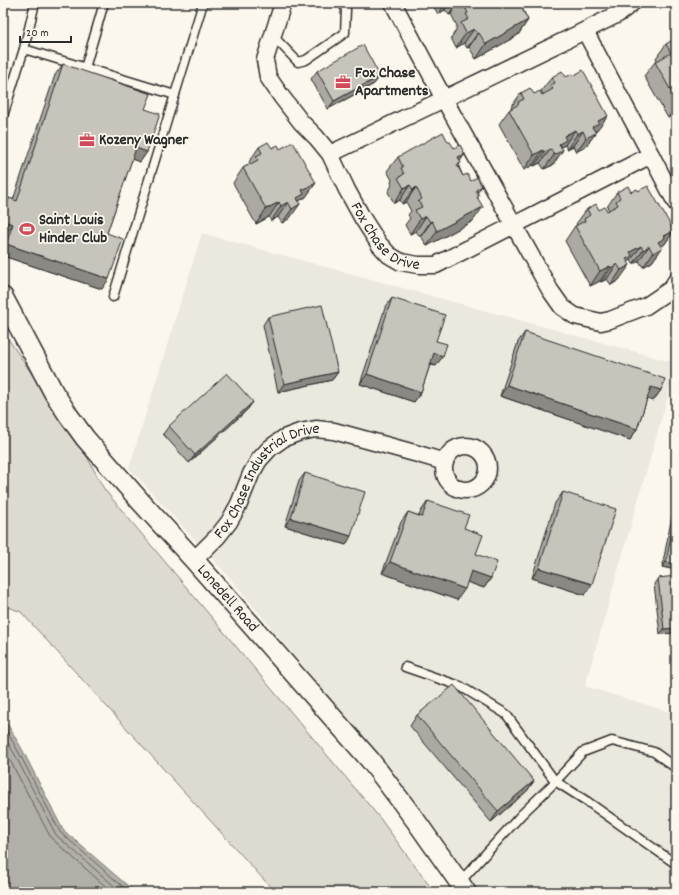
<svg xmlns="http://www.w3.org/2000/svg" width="679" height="895" viewBox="0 0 679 895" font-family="Dekko,sans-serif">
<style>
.built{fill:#ebe8de}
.green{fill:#dddad0;stroke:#84827e}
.water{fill:#b1afa7;stroke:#7b7a75}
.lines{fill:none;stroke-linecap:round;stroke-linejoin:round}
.shore{stroke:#61605d;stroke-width:1}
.service-casing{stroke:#2b2b2b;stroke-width:11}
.minor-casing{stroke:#2b2b2b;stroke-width:19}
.tertiary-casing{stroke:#2b2b2b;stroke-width:22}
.service{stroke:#fbf7ec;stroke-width:8}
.minor{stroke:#fbf7ec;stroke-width:16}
.tertiary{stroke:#fbf7ec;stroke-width:19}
.wall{fill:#aba9a2;stroke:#2b2b2b}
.shaded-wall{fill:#8b8984;stroke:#2b2b2b}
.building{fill:#c7c4bc;stroke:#2b2b2b}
.labels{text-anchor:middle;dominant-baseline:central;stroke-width:3.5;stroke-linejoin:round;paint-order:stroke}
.poi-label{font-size:16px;font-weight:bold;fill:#2b2b2b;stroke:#fbf7ec;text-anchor:start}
.street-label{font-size:16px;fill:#2b2b2b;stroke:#fbf7ec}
</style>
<rect width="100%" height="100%" fill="#fbf7ec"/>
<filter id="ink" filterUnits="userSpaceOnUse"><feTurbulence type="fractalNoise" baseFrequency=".025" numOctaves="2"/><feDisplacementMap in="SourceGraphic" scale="8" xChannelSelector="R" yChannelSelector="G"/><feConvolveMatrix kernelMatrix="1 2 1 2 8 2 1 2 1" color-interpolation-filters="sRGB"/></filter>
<g filter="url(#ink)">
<path class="built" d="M202,233L676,363V368L585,686L676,714V892H477L410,798L369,745L321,688L228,576L129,468Z"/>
<path class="green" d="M3,331L85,453L104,489L379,817L434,892H275L21,612L3,605Z"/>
<path class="water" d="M3,721L8,725L22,749L63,830L135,892H3Z"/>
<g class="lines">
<g class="shore">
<path d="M3,726L5,728L18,751L60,832L129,892"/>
<path d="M3,735L14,753L56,835L121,892"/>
<path d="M3,747L51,838L112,892"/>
</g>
<g class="service-casing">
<g id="service">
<path d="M273,36L298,62L306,60L345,33L346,9L342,3"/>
<path d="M24,49L35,3"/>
<path d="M85,68L104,3"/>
<path d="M3,116L24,49L175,95"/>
<path d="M113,297L203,3"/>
<path d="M405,667L460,686L506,714L555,781L588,802L676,864"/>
<path d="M459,883L522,814L551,786L583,752L612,741L654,752L676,768"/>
</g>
</g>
<g class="minor-casing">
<g id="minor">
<path id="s1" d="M283,3L265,60L268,77L281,96L301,122L316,137L330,154L347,190L363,219L379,244L389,255L401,262L418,265H436L651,155"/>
<path d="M393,3L444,99L550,290L562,307L575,316L592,320L601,322L610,320L646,306L671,289L676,281"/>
<path d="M585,31L651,155L676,203"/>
<path d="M330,154L574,36L618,14L632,3"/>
<circle cx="466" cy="468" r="22"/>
<path id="s2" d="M194,560L218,536L229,522L239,504L251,474L259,460L270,448L284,438L300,432L316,429L334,431L418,454L445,462"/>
</g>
</g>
<g class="tertiary-casing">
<g id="tertiary">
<path id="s3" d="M3,297L54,393L69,416L85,438L141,502L194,560L370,760L416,821L466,892"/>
</g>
</g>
<use href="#service" class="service"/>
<use href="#minor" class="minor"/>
<use href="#tertiary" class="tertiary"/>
</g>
<g class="wall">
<path d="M433,3H526L523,7V10L528,20L518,35L476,59L469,47L467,48L464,43L456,48L451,38L456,30V28L457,26L451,14L449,15L445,10L438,14L432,4Z"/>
<path d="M676,42V113L668,118L644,76L655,62L657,60L656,58L666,44Z"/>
<path d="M63,64L145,109L147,152L140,162L132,159L107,233L102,289L3,256V242L5,235L3,234V207L9,198L13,200L55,75Z"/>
<path d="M317,71L380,76L374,84L328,109L311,79Z"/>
<path d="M552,77L597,130L595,132L596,133L585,147L576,152L573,146L567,149L565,145L561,147L553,165L544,169L540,163L534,166L533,165L524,170L499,124L509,110L511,109V107L521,93L542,95L543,94L541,91Z"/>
<path d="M448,142L454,148L465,154L460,161L459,167L463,176L477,193L478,198L473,221L427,246L421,236L420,237L416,231L410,234L405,225L410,218L408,215L411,211L406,202L402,204L400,200L394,203L388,192L392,185L391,183L392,180L387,171L398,157Z"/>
<path d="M259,147L272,148L306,197L299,201L290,218L282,223L278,217L271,221L269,217L256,224L233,183L243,168L250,164L249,162Z"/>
<path d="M638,191L674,231L664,245L661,246L662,248L652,262L643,267L639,261L633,264L631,260L628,262L619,280L611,285L607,279L601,282L600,281L590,286L565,241L575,226L577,225L576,224L587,209L607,211L609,210L607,207L617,192H631Z"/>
<path d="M392,298L436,341V366L430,365L421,392L414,402L360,384L385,308Z"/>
<path d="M268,317L338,372L332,380L278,392L263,325Z"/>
<path d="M525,332L661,390L653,401L647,399L637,429L630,440L500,396L518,342Z"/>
<path d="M253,402L247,410L189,463L163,434L169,426Z"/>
<path d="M305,473L346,545L285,526L299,481Z"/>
<path d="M563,492L585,595L532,578L555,503Z"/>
<path d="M428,501L464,528L476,554L491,578L484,588L467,582L457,600L382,573L401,522L408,512L419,516L421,511Z"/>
<path d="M676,511V570L662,567L672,516Z"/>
<path d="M658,578L676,633L660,634L654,584Z"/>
<path d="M417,715L534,781L527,791L491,822L410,726Z"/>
</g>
<g class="shaded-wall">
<path d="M446,3H450L445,10L438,14Z"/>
<path d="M457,3H458L451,14L449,15Z"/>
<path d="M521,3H526L519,13Z"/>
<path d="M528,20L518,35L476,59L486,44Z"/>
<path d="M474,29L464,43L456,48L466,33Z"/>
<path d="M479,33L469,47L467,48L477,34Z"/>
<path d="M380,76L374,84L328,109L334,101Z"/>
<path d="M676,106V113L668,118Z"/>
<path d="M608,116L597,130L591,133H596L585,147L576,152L586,138L592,127L598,121Z"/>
<path d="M575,130L565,145L561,147L563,150L553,165L544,169L554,155L555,150L564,136Z"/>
<path d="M583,131L573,146L567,149L577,134Z"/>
<path d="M136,148L147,152L140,162L128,158Z"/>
<path d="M551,149L540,163L534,166L544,152Z"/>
<path d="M543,150L533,165L524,170L534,155Z"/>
<path d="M465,154L455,168L458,157Z"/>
<path d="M316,183L306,197L299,201L295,207L300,204L290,218L282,223L292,209L291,207L302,190Z"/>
<path d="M410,185L400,200L394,203L404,188Z"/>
<path d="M482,186L472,201L476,190Z"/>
<path d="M416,187L406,202L402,204L413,190Z"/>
<path d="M279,202L269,217L256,224L266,209Z"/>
<path d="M288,202L278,217L271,221L281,206Z"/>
<path d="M483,207L473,221L427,246L437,231Z"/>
<path d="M426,216L416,231L410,234L420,219Z"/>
<path d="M3,221L13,224L5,235L3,234Z"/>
<path d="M432,221L421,236L420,237L430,222Z"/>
<path d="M674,231L664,245L658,248H662L652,262L643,267L653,253L658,242L664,236Z"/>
<path d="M6,244L109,279L102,289L3,256V248Z"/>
<path d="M641,246L631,260L628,262L623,269L630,265L619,280L611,285L621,270L620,268L630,252Z"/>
<path d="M649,246L639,261L633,264L643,250Z"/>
<path d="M617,264L607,279L601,282L611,268Z"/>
<path d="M610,266L600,281L590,286L600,271Z"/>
<path d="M434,353L443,356L436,366L427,363Z"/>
<path d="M338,372L332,380L278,392L284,384Z"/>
<path d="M367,374L421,392L414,402L360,384Z"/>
<path d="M507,385L637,429L630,440L500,396Z"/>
<path d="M651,387L661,390L653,401L644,398Z"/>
<path d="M253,402L247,410L189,463L195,455Z"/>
<path d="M291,518L351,536L346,545L285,526Z"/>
<path d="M390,562L465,589L457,600L382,573Z"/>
<path d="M666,562L676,564V570L662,567Z"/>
<path d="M539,568L592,584L585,595L532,578Z"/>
<path d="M471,571L491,578L484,588L464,581Z"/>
<path d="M676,628V633L660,634L664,629Z"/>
<path d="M534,781L527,791L491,822L498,811Z"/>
</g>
<g class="building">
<path d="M463,3H521L524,8L522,9L528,20L486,44L479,33L477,34L474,29L466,33L461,23L469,19L466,14L468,13Z"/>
<path d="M674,39L676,42V100L655,62L671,53L666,44Z"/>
<path d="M363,45L380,76L334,101L317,71Z"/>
<path d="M63,64L151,94L145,109L160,114L147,152L136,148L107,233L123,239L109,279L6,244L13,224L3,221V216L9,198L17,201Z"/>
<path d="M583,70L608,116L598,121L599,123L592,127L596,133L586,138L583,131L577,134L575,130L564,136L566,140L559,144L563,150L554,155L551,149L544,152L543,150L534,155L509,110L519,104L518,102L524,99L521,93L530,88L534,94L540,91L542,95L553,89L550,85L555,83L552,77L562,71L566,77L572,74L573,76Z"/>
<path d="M443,132L448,142H450L454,148L460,145L465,154L458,157L461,163L457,165L463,176L467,174L471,181L477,177L482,186L476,190L479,196L477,197L483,207L437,231L432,221L430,222L426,216L420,219L415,210L422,207L418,201L422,199L416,187L413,190L410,185L404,188L398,178L404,174L401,168L403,167L398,157Z"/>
<path d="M268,142L272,148L278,145L280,149L293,142L316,183L302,190L304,194L297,198L300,204L292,209L288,202L281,206L279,202L266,209L243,168L258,160L256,156L262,153L259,147Z"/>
<path d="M628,186L631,192L637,189L638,191L648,186L674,231L664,236L665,238L658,242L662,248L653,253L649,246L643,250L641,246L630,252L632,256L626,259L630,265L621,270L617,264L611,268L610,266L600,271L575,226L585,221L584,219L590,215L587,209L596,204L599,210L605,207L607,211L618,205L616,201L620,198L617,192Z"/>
<path d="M392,298L445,315L436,341L447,344L443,356L434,353L421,392L367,374Z"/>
<path d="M322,305L338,372L284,384L268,317Z"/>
<path d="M525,332L665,379L661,390L651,387L637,429L507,385Z"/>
<path d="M227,373L253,402L195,455L169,426Z"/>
<path d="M305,473L365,492L351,536L291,518Z"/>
<path d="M563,492L616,509L592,584L539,568Z"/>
<path d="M428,501L469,515L464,528L483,535L476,554L497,562L491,578L471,571L465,589L390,562L408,512L422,517Z"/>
<path d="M676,511V564L666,562Z"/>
<path d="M676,576V628L664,629L658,578Z"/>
<path d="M454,685L534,781L498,811L417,715Z"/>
</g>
</g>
<defs>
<g id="office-bare" transform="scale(1.2)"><path d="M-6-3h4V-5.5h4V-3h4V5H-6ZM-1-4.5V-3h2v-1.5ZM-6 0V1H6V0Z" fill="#d1495b" stroke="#fbf7ec" stroke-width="2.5" paint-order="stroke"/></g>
<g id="stadium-bare" transform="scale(1.2)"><path d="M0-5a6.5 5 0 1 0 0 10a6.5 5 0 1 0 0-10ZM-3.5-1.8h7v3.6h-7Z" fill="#d1495b" stroke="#fbf7ec" stroke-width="2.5" paint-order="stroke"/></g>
</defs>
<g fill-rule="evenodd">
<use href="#office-bare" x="343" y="82"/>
<use href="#office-bare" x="87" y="140"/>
<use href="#stadium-bare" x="27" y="229"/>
</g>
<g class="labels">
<g class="poi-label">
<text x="355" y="73">Fox Chase<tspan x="355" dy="18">Apartments</tspan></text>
<text x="99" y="140">Kozeny Wagner</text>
<text x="39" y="220">Saint Louis<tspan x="39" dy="18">Hinder Club</tspan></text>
</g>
<g class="street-label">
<text stroke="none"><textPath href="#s1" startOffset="279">Fox Chase Drive</textPath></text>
<text stroke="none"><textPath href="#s2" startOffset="112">Fox Chase Industrial Drive</textPath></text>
<text stroke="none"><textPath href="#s3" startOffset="378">Lonedell Road</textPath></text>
</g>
</g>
<rect width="679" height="895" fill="none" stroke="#fbf7ec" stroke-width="16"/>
<rect x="8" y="8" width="663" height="879" fill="none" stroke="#2b2b2b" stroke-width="1.5" filter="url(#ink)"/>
<path d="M20 36v6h51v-6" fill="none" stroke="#2b2b2b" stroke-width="2"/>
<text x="26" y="36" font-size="12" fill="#2b2b2b" stroke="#fbf7ec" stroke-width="3" paint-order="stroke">20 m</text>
</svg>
